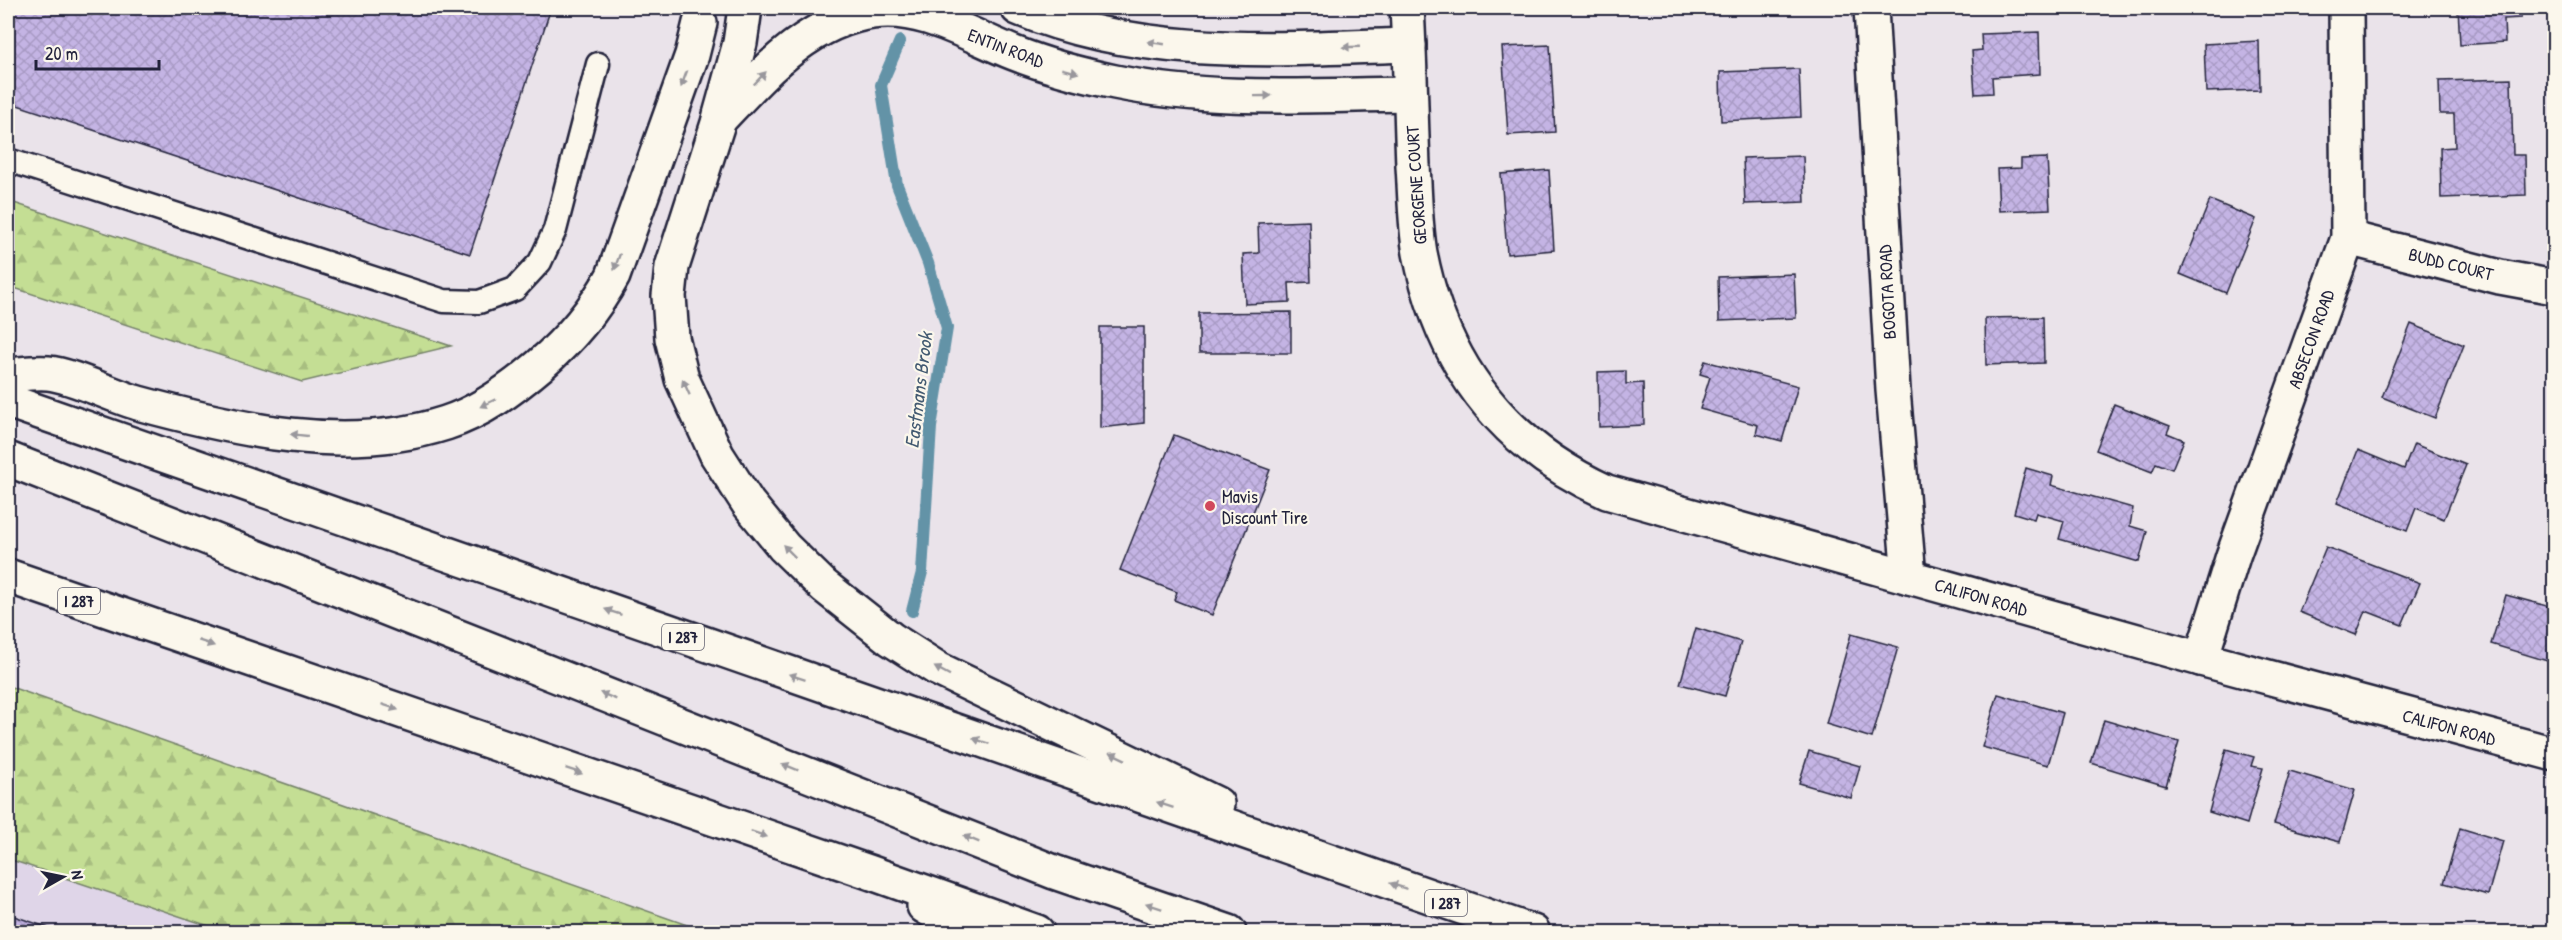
<svg xmlns="http://www.w3.org/2000/svg" width="2562" height="940" viewBox="0 0 2562 940" font-family="'Patrick Hand',sans-serif">
<style>
.built{fill:#dfd5e8}
.forest{fill:url(#forest-firs);stroke:#738068;stroke-width:1.5}
.lines{fill:none;stroke-linecap:round;stroke-linejoin:round}
.stream{stroke:#6493a7;stroke-width:12}
.building{fill:url(#building-cross-hatch);stroke:#22223b;stroke-width:1.5}
.lane-casing{stroke:#22223b;stroke-width:27}
.street-casing{stroke:#22223b;stroke-width:38}
.secondary-casing{stroke:#22223b;stroke-width:38}
.highway-casing{stroke:#22223b;stroke-width:38}
.lane{stroke:#fbf7ec;stroke-width:22}
.street{stroke:#fbf7ec;stroke-width:33}
.secondary{stroke:#fbf7ec;stroke-width:33}
.highway{stroke:#fbf7ec;stroke-width:33}
.oneway{fill:#99979c}
.poi-dot{fill:#d1495b;stroke:#fbf7ec;stroke-width:2}
.labels{text-anchor:middle;dominant-baseline:central;stroke-width:4.5;stroke-linejoin:round;paint-order:stroke}
.shield{fill:#fbf7ec;stroke:#636270;stroke-width:1.5}
.shield-label{font-size:16px;font-weight:bold;fill:#22223b}
.street-label{font-size:18px;fill:#22223b;stroke:#fbf7ec}
.poi-label{font-size:18px;fill:#22223b;stroke:#fbf7ec;text-anchor:start}
.water-label{font-size:20px;font-style:italic;fill:#435a71;stroke:#fbf7ec}
</style>
<defs>
<pattern id="forest-firs" width="22" height="20" patternUnits="userSpaceOnUse" patternTransform="scale(1.5)"><rect width="22" height="20" fill="#c4de94"/><path d="M5 1l3.5 6h-7zM16 11l3.5 6h-7z" fill="#a8be80"/></pattern>
<pattern id="building-cross-hatch" width="8" height="8" patternUnits="userSpaceOnUse" patternTransform="scale(1.5)"><rect width="8" height="8" fill="#c4b4e4"/><path d="M0 0l8 8M0 8l8-8" fill="none" stroke="#a89ac4"/></pattern>
</defs>
<rect width="100%" height="100%" fill="#eae3ea"/>
<filter id="ink" filterUnits="userSpaceOnUse"><feTurbulence type="fractalNoise" baseFrequency=".0167" numOctaves="2"/><feDisplacementMap in="SourceGraphic" scale="12" xChannelSelector="R" yChannelSelector="G"/><feConvolveMatrix kernelMatrix="1 2 1 2 8 2 1 2 1" color-interpolation-filters="sRGB"/></filter>
<g filter="url(#ink)">
<path class="built" d="M8,859L227,932H8Z"/>
<g class="forest">
<path d="M8,201L451,346L302,382L8,286Z"/>
<path d="M8,686L707,932H227L8,859Z"/>
</g>
<g class="lines">
<path class="stream" d="M900,41L881,85L897,185L928,263L947,328L931,427L922,572L912,611"/>
</g>
<g class="building">
<path d="M8,8H551L470,254L8,102Z"/>
<path d="M2458,8H2521V18L2504,19L2505,42L2460,45Z"/>
<path d="M2039,32L2040,74L1992,77L1993,93L1975,94L1972,51L1982,50L1981,34Z"/>
<path d="M2259,41L2260,90L2206,92L2204,44Z"/>
<path d="M1550,45L1555,132L1508,135L1502,47Z"/>
<path d="M1799,69L1801,117L1721,121L1720,72Z"/>
<path d="M2511,79L2513,155H2525L2526,195L2441,198L2440,148L2455,147L2454,114H2440L2439,81Z"/>
<path d="M1803,156L1805,202L1745,204L1743,158Z"/>
<path d="M2047,158L2050,209L1999,211L1997,169L2021,168V159Z"/>
<path d="M1549,170L1554,250L1507,254L1501,174Z"/>
<path d="M2210,200L2256,219L2226,293L2180,274Z"/>
<path d="M1309,221L1311,282L1289,283L1290,302L1245,304L1243,254L1259,253L1258,223Z"/>
<path d="M1794,274L1796,318L1719,321L1718,277Z"/>
<path d="M1291,312V353H1199V313Z"/>
<path d="M2043,317L2044,363L1986,365L1985,318Z"/>
<path d="M2411,324L2464,345L2435,418L2382,397Z"/>
<path d="M1100,327H1144V423L1100,428Z"/>
<path d="M1705,361L1798,386L1782,441L1756,434L1758,425L1700,409L1710,377L1700,374Z"/>
<path d="M1626,371V384L1643,383L1644,425L1599,427L1598,372Z"/>
<path d="M2114,404L2170,426L2167,433L2184,440L2172,469L2156,463L2152,472L2096,450Z"/>
<path d="M1174,435L1270,470L1212,615L1174,600L1177,592L1120,570Z"/>
<path d="M2414,444L2466,465L2444,519L2416,508L2407,531L2337,503L2358,450L2404,469Z"/>
<path d="M2026,468L2053,476L2051,485L2133,508L2130,526L2147,531L2139,562L2059,539L2064,521L2036,513L2034,519L2014,513Z"/>
<path d="M2326,547L2420,583L2402,625L2366,611L2356,635L2299,612Z"/>
<path d="M2506,595L2554,608V663L2491,644Z"/>
<path d="M1696,628L1741,642L1725,696L1680,684Z"/>
<path d="M1851,634L1898,647L1872,738L1826,724Z"/>
<path d="M1998,694L2063,713L2048,765L1982,747Z"/>
<path d="M2104,720L2179,742L2166,786L2091,763Z"/>
<path d="M2226,749L2254,757L2251,766L2263,768L2247,824L2209,812Z"/>
<path d="M1809,751L1860,766L1851,798L1799,783Z"/>
<path d="M2290,771L2355,790L2340,842L2274,824Z"/>
<path d="M2460,828L2503,841L2488,895L2444,883Z"/>
<path d="M8,914L61,932H8Z"/>
</g>
<g class="lines">
<g class="lane-casing">
<path id="lane" d="M8,160L444,301L479,302L515,289L540,262L555,230L598,64"/>
</g>
<g class="street-casing">
<g id="street">
<path d="M1871,8L1893,390L1909,577"/>
<path d="M2348,238L2500,277L2554,287"/>
<path d="M2201,659L2233,556L2348,238L2346,8"/>
</g>
</g>
<g class="secondary-casing">
<g id="secondary">
<path d="M1018,8C1142,60 1278,49 1409,45"/>
<path d="M1407,8C1410,60 1411,113 1413,166C1415,195 1415,225 1420,253C1442,365 1503,445 1607,492L2201,659L2554,754"/>
<path d="M720,115L740,43L745,8"/>
<path d="M719,120C762,75 807,21 873,12C923,5 968,35 1014,53C1047,66 1081,75 1115,82C1212,102 1312,95 1410,94"/>
</g>
</g>
<g class="highway-casing">
<g id="highway">
<path d="M719,120L672,267L669,296L672,338L682,379L717,455L748,503L784,547L824,586L891,639L938,669L1217,804"/>
<path d="M8,375C21,374 35,372 48,373C72,375 113,396 138,403C237,430 347,455 446,423C481,412 512,389 539,366C569,340 594,311 613,276L692,55L700,23"/>
<path d="M8,401L1533,932"/>
<path d="M8,459L1054,872L1229,932"/>
<path d="M8,576L869,872L1037,932"/>
<path d="M924,906L966,932"/>
</g>
</g>
<use href="#lane" class="lane"/>
<use href="#street" class="street"/>
<use href="#secondary" class="secondary"/>
<use href="#highway" class="highway"/>
</g>
<defs><path id="oneway-solid" d="M-6-.8H1V-3.2L6.5 0L1 3.2V.8H-6Z" transform="scale(1.5)"/></defs>
<g class="oneway">
<use href="#oneway-solid" transform="translate(1156 43) rotate(-172)"/>
<use href="#oneway-solid" transform="translate(1351 47) rotate(178)"/>
<use href="#oneway-solid" transform="translate(1070 71) rotate(15)"/>
<use href="#oneway-solid" transform="translate(760 78) rotate(-46)"/>
<use href="#oneway-solid" transform="translate(684 79) rotate(110)"/>
<use href="#oneway-solid" transform="translate(1263 96) rotate(-1)"/>
<use href="#oneway-solid" transform="translate(617 262) rotate(110)"/>
<use href="#oneway-solid" transform="translate(686 387) rotate(-114)"/>
<use href="#oneway-solid" transform="translate(488 403) rotate(154)"/>
<use href="#oneway-solid" transform="translate(299 435) rotate(-174)"/>
<use href="#oneway-solid" transform="translate(789 551) rotate(-135)"/>
<use href="#oneway-solid" transform="translate(613 612) rotate(-161)"/>
<use href="#oneway-solid" transform="translate(206 643) rotate(19)"/>
<use href="#oneway-solid" transform="translate(942 671) rotate(-152)"/>
<use href="#oneway-solid" transform="translate(797 677) rotate(-161)"/>
<use href="#oneway-solid" transform="translate(608 696) rotate(-158)"/>
<use href="#oneway-solid" transform="translate(390 707) rotate(19)"/>
<use href="#oneway-solid" transform="translate(981 741) rotate(-161)"/>
<use href="#oneway-solid" transform="translate(1118 756) rotate(-154)"/>
<use href="#oneway-solid" transform="translate(790 767) rotate(-158)"/>
<use href="#oneway-solid" transform="translate(574 771) rotate(19)"/>
<use href="#oneway-solid" transform="translate(1165 805) rotate(-161)"/>
<use href="#oneway-solid" transform="translate(759 834) rotate(19)"/>
<use href="#oneway-solid" transform="translate(971 839) rotate(-158)"/>
<use href="#oneway-solid" transform="translate(1398 886) rotate(-161)"/>
<use href="#oneway-solid" transform="translate(1154 906) rotate(-161)"/>
</g>
</g>
<circle class="poi-dot" cx="1210" cy="506" r="6"/>
<g class="labels">
<g class="shield">
<rect x="58" y="588" width="42" height="26" rx="4.5"/>
<rect x="662" y="624" width="42" height="26" rx="4.5"/>
<rect x="1425" y="890" width="42" height="26" rx="4.5"/>
</g>
<g class="shield-label">
<text x="79" y="601">I 287</text>
<text x="683" y="637">I 287</text>
<text x="1446" y="903">I 287</text>
</g>
<g class="street-label">
<text transform="translate(1006 48) rotate(21)">ENTIN ROAD</text>
<text transform="translate(1416 185) rotate(-94)">GEORGENE COURT</text>
<text transform="translate(2451 264) rotate(14)">BUDD COURT</text>
<text transform="translate(1887 292) rotate(-93)">BOGOTA ROAD</text>
<text transform="translate(2311 339) rotate(-70)">ABSECON ROAD</text>
<text transform="translate(1981 597) rotate(16)">CALIFON ROAD</text>
<text transform="translate(2449 727) rotate(15)">CALIFON ROAD</text>
</g>
<g class="poi-label">
<text x="1222" y="496">Mavis<tspan x="1222" dy="21">Discount Tire</tspan></text>
</g>
<g class="water-label">
<text transform="translate(918 390) rotate(-83)">Eastmans Brook</text>
</g>
</g>
<rect width="2562" height="940" fill="none" stroke="#fbf7ec" stroke-width="30"/>
<rect x="15" y="15" width="2532" height="910" fill="none" stroke="#22223b" stroke-width="2" filter="url(#ink)"/>
<g transform="translate(63 877) rotate(81)" stroke="#fbf7ec" stroke-width="4.5" paint-order="stroke">
<path d="M0-4.5L10 22L0 15L-10 22Z" fill="#22223b"/>
<text y="-9" font-size="16" font-weight="bold" text-anchor="middle" fill="#22223b">N</text>
</g>
<path d="M36 60v9h123v-9" fill="none" stroke="#22223b" stroke-width="3"/>
<text x="45" y="60" font-size="18" fill="#22223b" stroke="#fbf7ec" stroke-width="4.5" paint-order="stroke">20 m</text>
</svg>
